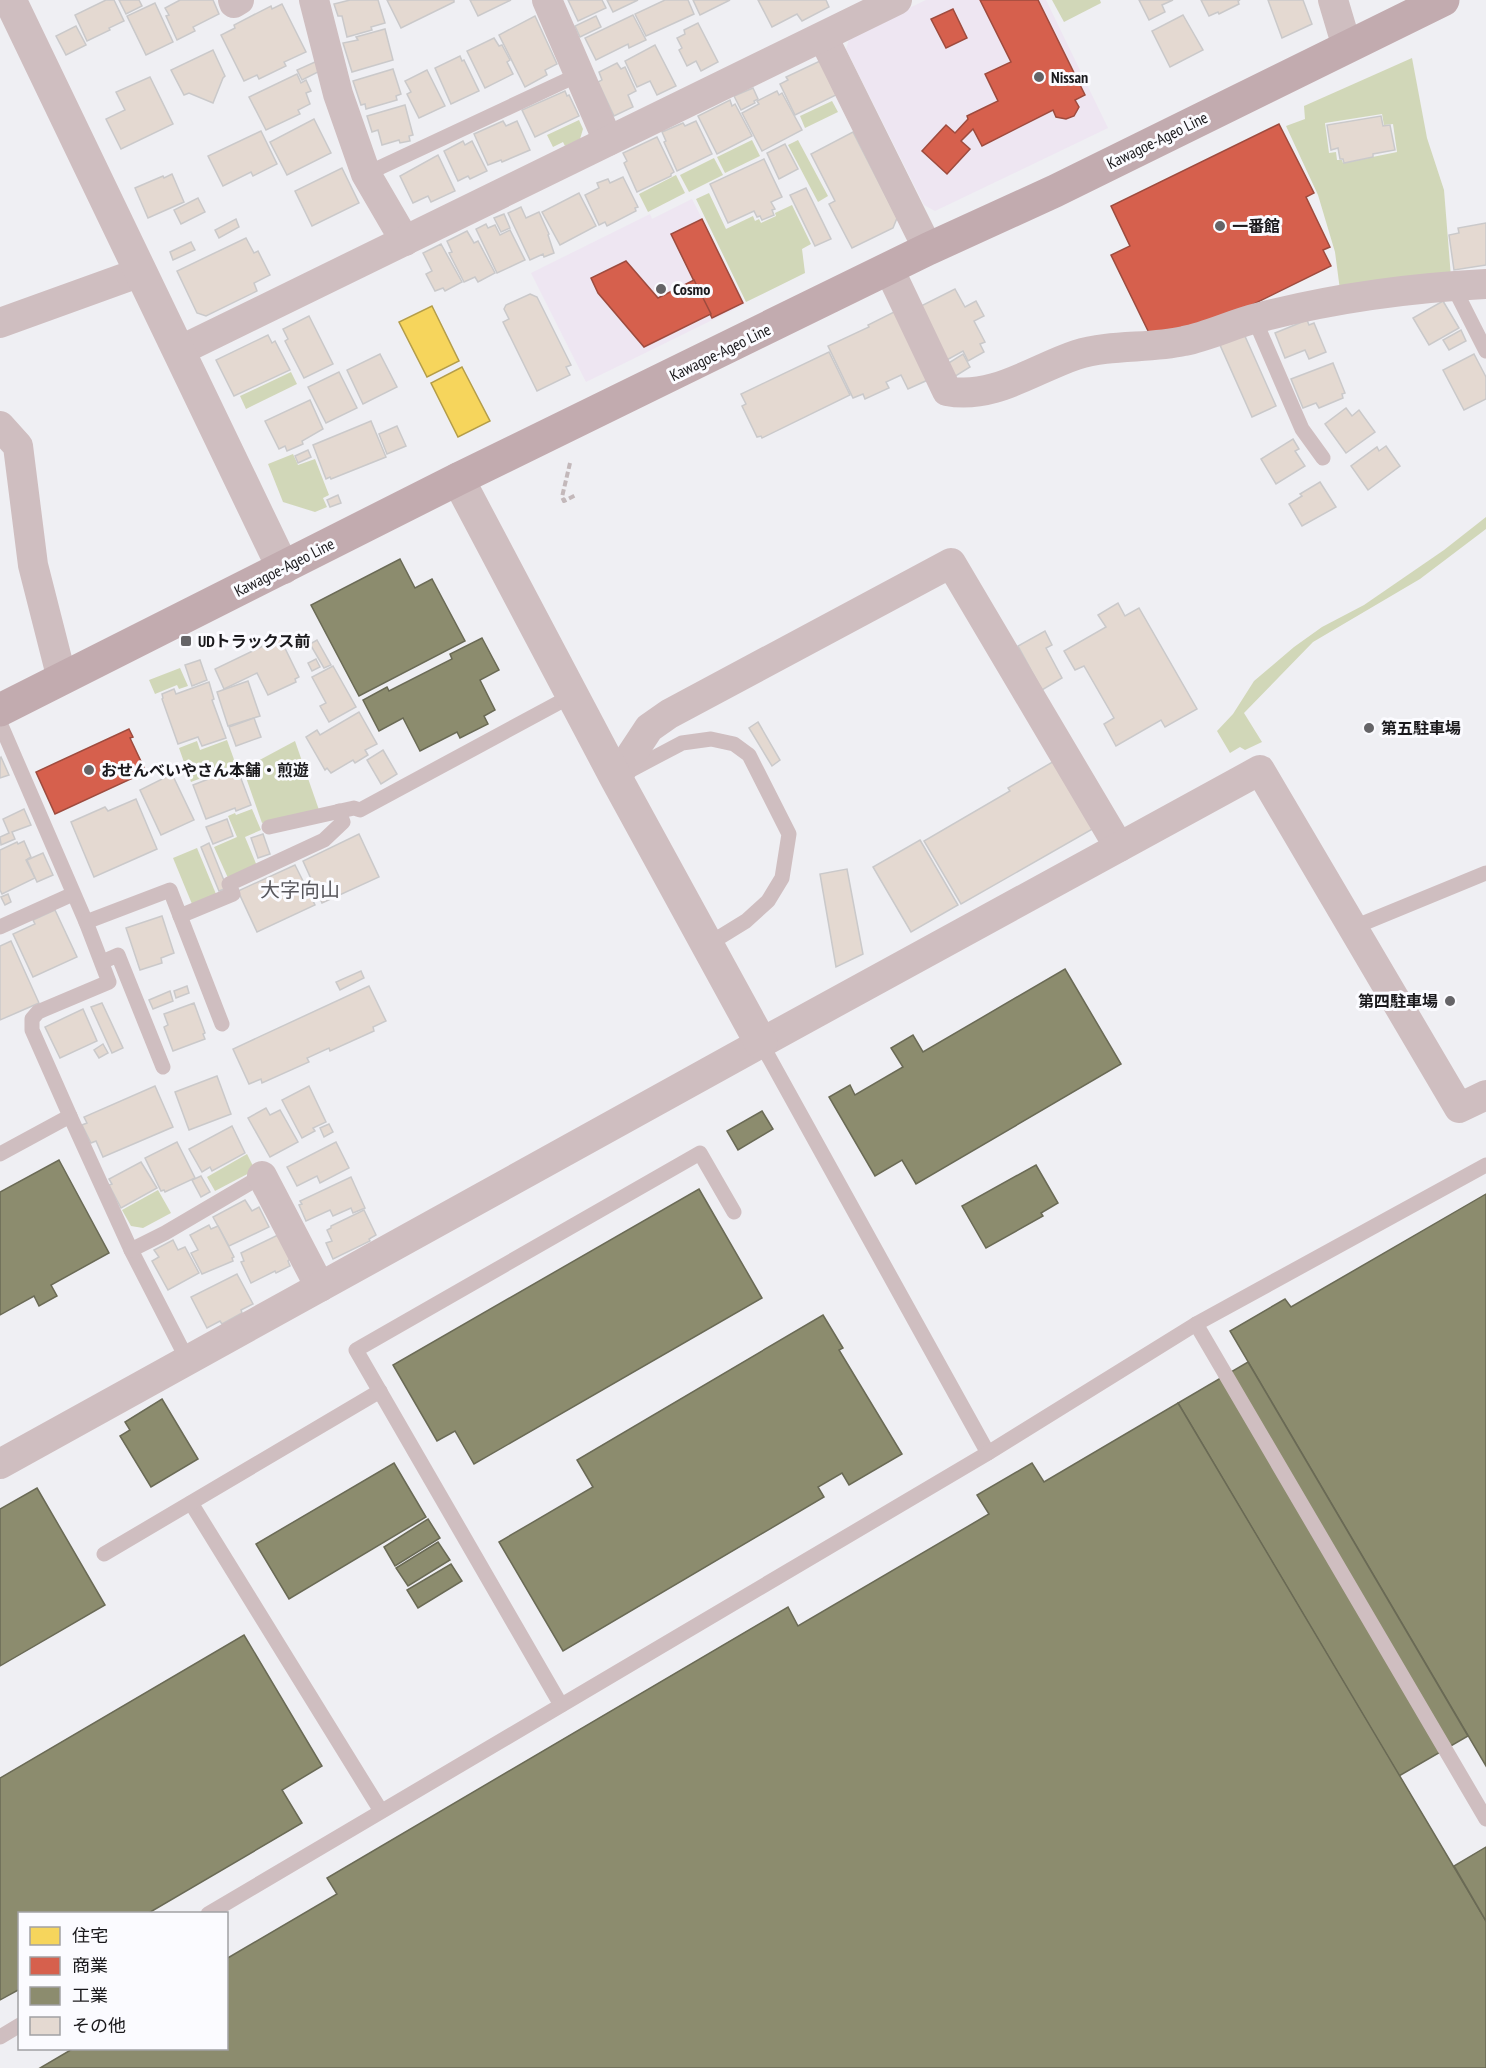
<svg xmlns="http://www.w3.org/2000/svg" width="1486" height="2068" viewBox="0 0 1486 2068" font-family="'PT Sans Narrow','Noto Sans JP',sans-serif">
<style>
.commercial{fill:#eee6f2}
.green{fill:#d1d7b8;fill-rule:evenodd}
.homes{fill:#f6d55c;stroke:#b49d49;stroke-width:1.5}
.shops{fill:#d6604d;stroke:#9e4b3e;stroke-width:1.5}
.industry{fill:#8c8c6e;stroke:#6a6a55;stroke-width:1.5}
.building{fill:#e4d9d1;stroke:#cac9ca;stroke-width:1.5}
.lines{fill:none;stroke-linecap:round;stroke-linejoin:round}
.path{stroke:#c3b8ba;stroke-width:4;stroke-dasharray:6 3;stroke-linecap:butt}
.service{stroke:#cfbec0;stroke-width:15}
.minor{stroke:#cfbec0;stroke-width:30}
.tertiary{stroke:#cfbec0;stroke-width:33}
.primary{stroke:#c2abaf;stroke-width:33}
.poi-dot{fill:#656467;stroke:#fbfbff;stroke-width:2}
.labels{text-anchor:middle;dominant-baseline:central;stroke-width:6;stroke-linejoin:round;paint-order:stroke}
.poi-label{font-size:16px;font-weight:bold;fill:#1a191c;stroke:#fbfbff;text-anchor:start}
.street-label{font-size:16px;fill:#1a191c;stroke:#fbfbff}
.quarter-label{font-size:20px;fill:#58575c;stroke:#fbfbff}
</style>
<rect width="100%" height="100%" fill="#efeff3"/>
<g class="commercial">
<path d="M926,0H1046L1108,128L935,211L924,205L846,49L850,36Z"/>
<path d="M692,199L745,304L586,382L531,273L650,214L652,219Z"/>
</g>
<g class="green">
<path d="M1052,0H1100L1101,3L1064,22Z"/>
<path d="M1412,58L1427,138L1444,190L1451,277L1340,290L1335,252L1318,195L1286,126L1305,119L1304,106ZM1382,114L1384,125L1393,124L1397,152L1343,163L1342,160H1337L1336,152L1329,153L1325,123Z"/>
<path d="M832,101L838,112L805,128L800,116Z"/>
<path d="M579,120L583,129L580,139L565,146L563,142L553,147L547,135Z"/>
<path d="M752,140L760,156L725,173L717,157Z"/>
<path d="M798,140L828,196L818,202L788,145Z"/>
<path d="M714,158L723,175L689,192L680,175Z"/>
<path d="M676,175L685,193L648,212L639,194Z"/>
<path d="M709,193L726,229L753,216L755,221L759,219L761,223L776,216L775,213L792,205L811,244L802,249L805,273L746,302L696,199Z"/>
<path d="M291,372L297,384L246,409L240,396Z"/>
<path d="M293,454L298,465L315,459L329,495L323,498L327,507L315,512L283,502L268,464Z"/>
<path d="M1486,517V529L1420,579L1313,642L1244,713L1262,742L1245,750L1240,747L1230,753L1217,731L1233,714L1254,681L1294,647L1322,627L1364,605L1444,550Z"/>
<path d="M180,668L188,686L179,689L177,685L155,694L149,680Z"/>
<path d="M227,740L236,765L191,782L179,748L197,741L200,750Z"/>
<path d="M295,741L319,810L262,823L243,769Z"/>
<path d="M252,809L261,830L245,837L257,866L228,878L214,847L237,837L228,816L235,813L236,815Z"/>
<path d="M197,848L216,894L192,904L173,858Z"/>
<path d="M247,1154L255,1170L215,1191L207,1177Z"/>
<path d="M158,1190L171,1213L143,1228L131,1226L122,1210Z"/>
</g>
<g class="homes">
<path d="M432,306L459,361L427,377L399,322Z"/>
<path d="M462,367L490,421L458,437L431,383Z"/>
</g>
<g class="shops">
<path d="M980,0H1038L1085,95L1075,100L1079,107L1074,116L1066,119L1056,117L1053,110L982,146L973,129L961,141L970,149L947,174L922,151L946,125L955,133L968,119L967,116L998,101L985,74L1011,62Z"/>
<path d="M953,9L967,38L946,48L931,19Z"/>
<path d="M1279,124L1314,193L1306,197L1330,247L1323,250L1331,266L1213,324L1151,337L1111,255L1130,246L1111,206Z"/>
<path d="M702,219L743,303L712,318L671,234Z"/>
<path d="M626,261L658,298L694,280L711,314L644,347L598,293L591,278Z"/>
<path d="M129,729L133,737L130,738L146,772L55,814L36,772Z"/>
</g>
<g class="industry">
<path d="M400,559L415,588L432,579L465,641L359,696L311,605Z"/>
<path d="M482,638L499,670L480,680L495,710L484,716L488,724L460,738L457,732L420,751L403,718L379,731L363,700L387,687L389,691L452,659L450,654Z"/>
<path d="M1065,969L1121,1064L916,1184L902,1160L875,1176L829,1097L850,1085L855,1095L903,1067L891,1048L913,1035L923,1052Z"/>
<path d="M762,1111L773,1129L738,1150L727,1131Z"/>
<path d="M59,1160L109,1253L51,1285L57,1296L39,1306L34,1296L0,1315V1192Z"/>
<path d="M1036,1165L1058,1203L1041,1213L1043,1216L986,1248L962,1206Z"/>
<path d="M699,1189L762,1298L474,1464L455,1431L437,1441L393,1365Z"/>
<path d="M1486,1194V1766L1230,1331L1285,1299L1291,1307Z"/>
<path d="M823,1315L843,1348L839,1350L902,1454L849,1485L842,1473L818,1487L824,1497L563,1651L499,1542L593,1487L577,1460Z"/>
<path d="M1248,1362L1468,1736L1399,1776L1178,1403Z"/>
<path d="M162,1399L198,1459L151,1487L120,1436L130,1430L125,1422Z"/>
<path d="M1178,1403L1486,1921V2068H40L74,2048H226V1959L337,1894L327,1878L788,1607L798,1626L989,1514L977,1495L1032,1463L1044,1482Z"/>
<path d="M394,1463L426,1517L289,1599L256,1544Z"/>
<path d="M37,1488L105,1605L0,1666V1509Z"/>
<path d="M428,1519L440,1538L395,1566L384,1547Z"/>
<path d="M438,1542L450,1560L408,1586L396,1568Z"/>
<path d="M451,1564L462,1581L418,1608L407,1590Z"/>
<path d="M244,1635L322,1766L282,1790L302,1823L147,1914H20V1989L0,2000V1778Z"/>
<path d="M1486,1847V1921L1454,1866Z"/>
</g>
<g class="building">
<path d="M106,0H114L124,21L109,28L110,30L87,41L75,15Z"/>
<path d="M119,0H139L142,6L126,14Z"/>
<path d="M180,0H213L219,14L193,27L195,31L177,40L166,16L169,15L165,8Z"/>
<path d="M350,0H378L385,23L371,27L372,30L347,37L342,16H338L334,4Z"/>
<path d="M387,0H454V2L401,28Z"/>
<path d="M470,0H511L478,16Z"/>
<path d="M568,0H602L606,8L578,21Z"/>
<path d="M607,0H638L613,12Z"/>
<path d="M665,0H688L694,14L646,36L635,14Z"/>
<path d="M693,0H730L700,15Z"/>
<path d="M758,0H826L829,7L802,21L797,14L772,27Z"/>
<path d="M1139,0H1173L1162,5L1165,12L1149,20Z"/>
<path d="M1201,0H1240L1238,1L1239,4L1219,14L1218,12L1209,16Z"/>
<path d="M1268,0H1303L1312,24L1282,38Z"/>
<path d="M155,3L173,42L146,55L127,16Z"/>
<path d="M282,4L306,52L284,62L286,66L259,79L257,75L244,81L221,35L235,28L234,25L271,6L272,9Z"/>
<path d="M633,15L646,40L629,48L628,44L596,60L585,38Z"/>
<path d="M1183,15L1203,50L1170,67L1152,31Z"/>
<path d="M535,16L557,64L545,70L547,75L525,87L499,35Z"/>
<path d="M596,16L601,27L580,37L575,26Z"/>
<path d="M698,23L718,62L701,71L696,61L687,66L679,50L682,48L677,38L685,34L684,30Z"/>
<path d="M76,26L86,45L66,55L56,36Z"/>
<path d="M385,29L393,60L352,72L343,43L358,40L356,37Z"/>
<path d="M494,38L499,46L502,45L510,60L507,62L513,74L485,88L467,51Z"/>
<path d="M655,45L676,86L657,95L650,81L637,87L625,61Z"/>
<path d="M213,50L225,76L223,78L213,103L189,93L184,95L171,70Z"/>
<path d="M460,56L462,61L464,60L479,91L451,104L435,68Z"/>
<path d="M820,61L836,95L795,115L780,84L788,80L786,77Z"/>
<path d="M315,62L320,71L302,80L297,70Z"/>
<path d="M617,63L621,69L625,67L636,91L628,95L633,107L614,116L598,82L602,80L599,72Z"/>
<path d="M393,69L401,94L396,96L397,100L366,109L365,104L361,105L353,81Z"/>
<path d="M427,70L445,106L419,118L407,94L411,92L405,81Z"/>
<path d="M297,74L301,83L306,80L311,91L306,93L310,104L298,110L300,114L266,130L249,97Z"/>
<path d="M150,77L173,124L121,149L106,119L125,110L116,92Z"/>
<path d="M753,88L758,99L754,101L755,103L741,110L734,96Z"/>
<path d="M565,91L567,96L569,95L579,116L535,137L522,110Z"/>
<path d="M777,91L779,95L782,93L802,130L762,151L742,113L759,104L757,101Z"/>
<path d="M730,100L732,106L735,104L752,136L717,154L698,116Z"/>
<path d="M405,105L413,135L409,136L410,141L400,143L399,140L382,145L378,130L372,132L367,116Z"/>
<path d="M1381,116L1383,126L1390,125L1395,150L1373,154V157L1344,163L1343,159H1340L1338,148L1331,150L1327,125Z"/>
<path d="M314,119L331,153L287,175L270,142Z"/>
<path d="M503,121L506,126L517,121L530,150L502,162L501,160L488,165L474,134Z"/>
<path d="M696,121L712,154L677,171L664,142L666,141L662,132L683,123L685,126Z"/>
<path d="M261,131L277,164L253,176L251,172L223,186L208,156Z"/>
<path d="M853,132L897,218L893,228L852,248L829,204L835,201L811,154Z"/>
<path d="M657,137L674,172L671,174V176L637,192L624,163L627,161L623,153Z"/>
<path d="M463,141L465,145L472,141L487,171L470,179L468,176L458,181L444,151Z"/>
<path d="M785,144L798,169L779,179L767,153Z"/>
<path d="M438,155L455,191L431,202L428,196L413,203L400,176Z"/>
<path d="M764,159L782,197L771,202L775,209L772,210L774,215L762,220L760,216L757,217L754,211L728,223L710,184Z"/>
<path d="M342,168L359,203L312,226L295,191Z"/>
<path d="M172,174L184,202L148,218L135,188L163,176L164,178Z"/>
<path d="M623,177L638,207L635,208L636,211L607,226L605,222L599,225L585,195L599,188L597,183L608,179L610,183Z"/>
<path d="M806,188L831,239L815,246L790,195Z"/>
<path d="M579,193L596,226L560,245L542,212Z"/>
<path d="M198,198L205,212L181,224L174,210Z"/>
<path d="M521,207L526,218L539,212L549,234L548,235L554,253L544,257L543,254L530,260L508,213Z"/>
<path d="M504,214L510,228L501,232L494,218Z"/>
<path d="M236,219L239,227L219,238L215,230Z"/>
<path d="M1486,223V265L1454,270L1449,235L1459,233L1458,228Z"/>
<path d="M486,224L488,228L495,225L500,235L510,230L525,260L497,273L476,229Z"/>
<path d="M467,231L474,243L478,241L495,273L478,282L475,277L464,282L449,253L452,252L447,241Z"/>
<path d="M246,238L254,253L258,251L270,275L254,283L257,291L206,316L197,313L177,271Z"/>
<path d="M191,242L195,250L173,260L170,252Z"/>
<path d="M441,244L462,282L445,291L443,288L435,291L426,274L432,271L423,253Z"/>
<path d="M955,289L965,307L976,301L984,316L974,321L985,342L980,344L984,352L968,361L963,351L945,361L917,308Z"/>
<path d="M530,294L537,297L571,365L566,367L570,375L537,391L503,322L509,319L504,309L506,305Z"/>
<path d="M1443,301L1459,328L1429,345L1413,318Z"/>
<path d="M900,309L930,379L908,389L901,375L886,382L889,388L865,399L863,394L853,398L828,346L869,327L868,325Z"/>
<path d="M309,316L333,364L304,378L285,341L288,339L283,329Z"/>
<path d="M1307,320L1309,325L1314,323L1326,352L1309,359L1305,350L1285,358L1275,333Z"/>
<path d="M1461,330L1466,341L1449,350L1443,340Z"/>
<path d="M1244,334L1276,406L1252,417L1220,345Z"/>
<path d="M268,335L272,343L275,341L290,370L234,396L216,360Z"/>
<path d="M829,352L850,395L762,438L761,436L757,437L742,406L746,404L741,394Z"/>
<path d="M380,354L397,387L363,404L347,370Z"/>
<path d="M963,354L970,367L954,377L947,364Z"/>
<path d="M1474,354L1486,377V399L1464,410L1443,370Z"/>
<path d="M1333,363L1345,393L1342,394L1343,398L1319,408L1316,403L1303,408L1291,379Z"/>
<path d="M339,372L357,408L326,423L308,387Z"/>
<path d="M310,400L323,429L302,441L303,444L287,451L285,446L279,449L265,421Z"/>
<path d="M1346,408L1352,416L1359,410L1375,432L1346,453L1325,424Z"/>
<path d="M371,421L386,457L331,479L330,477L326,479L313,445Z"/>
<path d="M397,426L406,446L387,454L379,434Z"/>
<path d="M1293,439L1299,449L1295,451L1305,466L1276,484L1261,459Z"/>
<path d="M1386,446L1400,466L1368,490L1351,466L1377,447L1379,451Z"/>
<path d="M308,450L311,457L298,463L295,456Z"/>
<path d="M1320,482L1336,507L1302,526L1289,504L1302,496L1300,494Z"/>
<path d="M338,495L341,503L330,507L327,500Z"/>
<path d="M1118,603L1125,616L1139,608L1197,709L1165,727L1161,720L1116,746L1104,724L1114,718L1084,666L1075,670L1064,651L1106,627L1098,615Z"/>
<path d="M1045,631L1052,645L1046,648L1062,678L1042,690L1018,646Z"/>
<path d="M280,638L299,677L295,679L296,682L268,695L257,673L224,689L215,669Z"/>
<path d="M317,640L331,665L324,668L310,644Z"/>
<path d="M316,659L320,667L312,671L308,663Z"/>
<path d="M200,660L207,680L192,686L185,665Z"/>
<path d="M333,666L356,707L329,722L320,706L326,703L312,677Z"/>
<path d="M248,681L260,716L228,726L217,692Z"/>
<path d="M209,682L214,699L212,700L226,738L202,746L198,737L178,744L162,699L163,698L162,694L174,689L176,694Z"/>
<path d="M359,712L377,744L365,750L368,755L355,763L353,760L331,773L327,768L325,770L306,737L317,730L320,735Z"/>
<path d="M254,718L261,737L236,746L229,727Z"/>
<path d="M758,722L780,760L772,766L749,728Z"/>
<path d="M383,750L397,774L381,784L367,760Z"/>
<path d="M1,757L9,775L0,778V758Z"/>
<path d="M1056,760L1096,827L961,904L924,841L1010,791L1008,788Z"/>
<path d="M237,768L251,805L236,811L235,808L206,819L193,785Z"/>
<path d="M172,774L194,820L161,835L140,790Z"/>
<path d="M136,799L157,849L94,877L71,822L105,807L108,811Z"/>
<path d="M24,809L31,825L12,832L15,839L1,845L0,837L9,833L3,819Z"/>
<path d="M227,819L233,836L213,844L206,827Z"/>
<path d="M263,834L270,854L258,858L251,838Z"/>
<path d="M359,834L379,877L322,903L303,861Z"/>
<path d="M920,840L958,905L911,932L873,867Z"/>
<path d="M24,841L31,857L26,860L35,878L2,894L0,890V850L17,842L18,844Z"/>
<path d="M209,843L227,888L219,891L201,847Z"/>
<path d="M43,853L53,875L37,882L27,860Z"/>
<path d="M295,865L315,905L257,932L238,891Z"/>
<path d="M847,869L863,954L836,967L820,874Z"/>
<path d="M8,894L11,902L5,905L1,897Z"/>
<path d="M55,910L77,957L33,977L13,934L35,924L33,920Z"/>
<path d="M162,916L174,953L161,958L162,963L140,970L126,928Z"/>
<path d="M11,941L39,1003L0,1020V946Z"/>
<path d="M361,971L364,978L340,990L336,982Z"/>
<path d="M187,986L189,993L176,998L174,991Z"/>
<path d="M369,986L386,1021L373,1027L374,1031L330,1051L329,1048L307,1058L309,1062L262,1083L261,1079L249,1084L233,1049Z"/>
<path d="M170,991L173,1001L153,1009L149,1000Z"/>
<path d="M102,1003L123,1048L112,1053L91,1007Z"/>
<path d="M194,1003L205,1033L203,1034L205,1039L173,1051L164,1027L168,1025L164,1014Z"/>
<path d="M83,1009L97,1041L60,1058L45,1027Z"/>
<path d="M103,1044L108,1053L99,1058L94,1050Z"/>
<path d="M217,1076L231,1114L189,1130L175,1092Z"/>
<path d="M155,1086L173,1127L103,1157L96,1141L91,1143L82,1125L87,1123L84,1117Z"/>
<path d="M309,1086L326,1122L313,1128L315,1131L302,1138L282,1100Z"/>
<path d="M266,1108L270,1115L280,1110L298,1142L270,1157L248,1118Z"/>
<path d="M329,1124L333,1132L324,1137L320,1128Z"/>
<path d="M232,1126L245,1153L212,1171L210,1167L202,1172L189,1149Z"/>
<path d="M177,1142L195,1178L165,1192L164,1190L161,1191L145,1158Z"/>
<path d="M336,1142L349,1168L320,1183L317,1176L297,1186L287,1167Z"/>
<path d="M141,1162L157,1188L121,1208L109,1185L112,1184L109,1179Z"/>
<path d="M201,1176L210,1192L201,1197L192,1180Z"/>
<path d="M351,1177L365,1208L353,1213L351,1208L333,1216L330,1210L306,1221L299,1205L302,1204L300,1201Z"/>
<path d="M245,1200L252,1211L259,1207L269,1227L229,1246L213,1217Z"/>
<path d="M364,1210L376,1235L369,1239L370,1241L333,1259L326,1243L332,1241L327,1230L331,1228V1226Z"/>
<path d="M209,1225L211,1229L218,1226L234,1257L232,1258L233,1261L202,1274L191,1253L198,1250L190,1235Z"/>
<path d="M278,1235L290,1259L288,1261L290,1266L276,1273L275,1271L251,1283L241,1262L244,1261L241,1253Z"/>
<path d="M173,1240L178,1250L185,1247L199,1273L168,1290L152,1261L159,1257L154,1250Z"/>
<path d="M237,1274L253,1304L241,1310L242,1313L222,1324L220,1321L207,1328L191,1297Z"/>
</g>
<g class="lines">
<path class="path" d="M570,463L562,497L564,501L576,495"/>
<g class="service">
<path d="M366,174L580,74"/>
<path d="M1453,286L1486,351"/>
<path d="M1254,318L1302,429L1323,458"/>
<path d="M0,723L86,922L109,982L38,1012L32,1019V1030L70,1116"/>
<path d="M627,772L682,743L711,739L734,744L749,755L789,834L782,878L768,901L746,921L707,945"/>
<path d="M269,827L354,808L360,810L573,695"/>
<path d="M180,916L233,894L229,884L324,840L343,822L339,811"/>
<path d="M86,922L170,890L222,1024"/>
<path d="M0,927L73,894"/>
<path d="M1352,928L1486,873"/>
<path d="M102,962L118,955L163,1067"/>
<path d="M761,1043L988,1453"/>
<path d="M0,1154L70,1116L131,1250L188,1361"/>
<path d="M131,1250L165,1233L262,1176"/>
<path d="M1196,1324L1486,1819"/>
<path d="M191,1503L381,1811"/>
<path d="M104,1554L380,1391"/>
<path d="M561,1705L356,1350L700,1153L734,1212"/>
<path d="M208,1914L988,1453L1196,1324L1486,1165"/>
<path d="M0,2037L20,2025"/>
</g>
<g class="minor">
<path d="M233,0L234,3L239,0"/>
<path d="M314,0L338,94L366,174L405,241"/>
<path d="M547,0L608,141"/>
<path d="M1333,0L1347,47"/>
<path d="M823,37L928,249"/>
<path d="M889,269L947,391C993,400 1034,369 1076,355C1111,344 1149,349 1184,341C1209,336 1233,324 1257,318C1334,298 1407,288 1486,284"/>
<path d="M0,323L141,272"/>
<path d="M179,351L897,0"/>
<path d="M0,426L18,446L33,565L62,679"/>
<path d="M616,778L649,728L669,714L951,563L1119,847"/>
<path d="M262,1176L320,1287"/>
<path d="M0,1464L761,1043L1260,770L1459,1108L1486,1095"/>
</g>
<g class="tertiary">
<path d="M10,0L283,568"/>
<path d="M458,479L616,778L761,1043"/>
</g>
<path class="primary" d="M0,710L458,479L928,249L1055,191L1443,0"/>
</g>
<g class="poi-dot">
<circle cx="1039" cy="77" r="6"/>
<circle cx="1220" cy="226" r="6"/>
<circle cx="661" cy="289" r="6"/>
<rect x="180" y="635" width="12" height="12" rx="3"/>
<circle cx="1369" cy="728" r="6"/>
<circle cx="89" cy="770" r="6"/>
<circle cx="1450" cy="1001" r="6"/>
</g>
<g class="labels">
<g class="poi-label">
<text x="1051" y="77">Nissan</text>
<text x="1232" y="226">一番館</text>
<text x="673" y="289">Cosmo</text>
<text x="198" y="641">UDトラックス前</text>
<text x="1381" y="728">第五駐車場</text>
<text x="101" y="770">おせんべいやさん本舗・煎遊</text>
<text x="1438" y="1001" text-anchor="end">第四駐車場</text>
</g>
<g class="street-label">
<text transform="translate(1157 140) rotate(-26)">Kawagoe-Ageo Line</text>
<text transform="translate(720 352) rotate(-26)">Kawagoe-Ageo Line</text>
<text transform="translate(284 567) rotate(-27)">Kawagoe-Ageo Line</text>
</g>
<g class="quarter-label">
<text x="300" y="890">大字向山</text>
</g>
</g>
<rect x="18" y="1912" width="210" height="138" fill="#fbfbff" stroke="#a1a1a4" stroke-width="1.5"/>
<rect x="30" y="1927" width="30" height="18" fill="#f6d55c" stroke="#a1a1a4" stroke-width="1.5"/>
<text x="72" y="1942" font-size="18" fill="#1a191c">住宅</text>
<rect x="30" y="1957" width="30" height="18" fill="#d6604d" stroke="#a1a1a4" stroke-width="1.5"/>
<text x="72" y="1972" font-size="18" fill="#1a191c">商業</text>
<rect x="30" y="1987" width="30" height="18" fill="#8c8c6e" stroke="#a1a1a4" stroke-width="1.5"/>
<text x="72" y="2002" font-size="18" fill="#1a191c">工業</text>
<rect x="30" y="2017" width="30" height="18" fill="#e4d9d1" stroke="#a1a1a4" stroke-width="1.5"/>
<text x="72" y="2032" font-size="18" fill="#1a191c">その他</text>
</svg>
